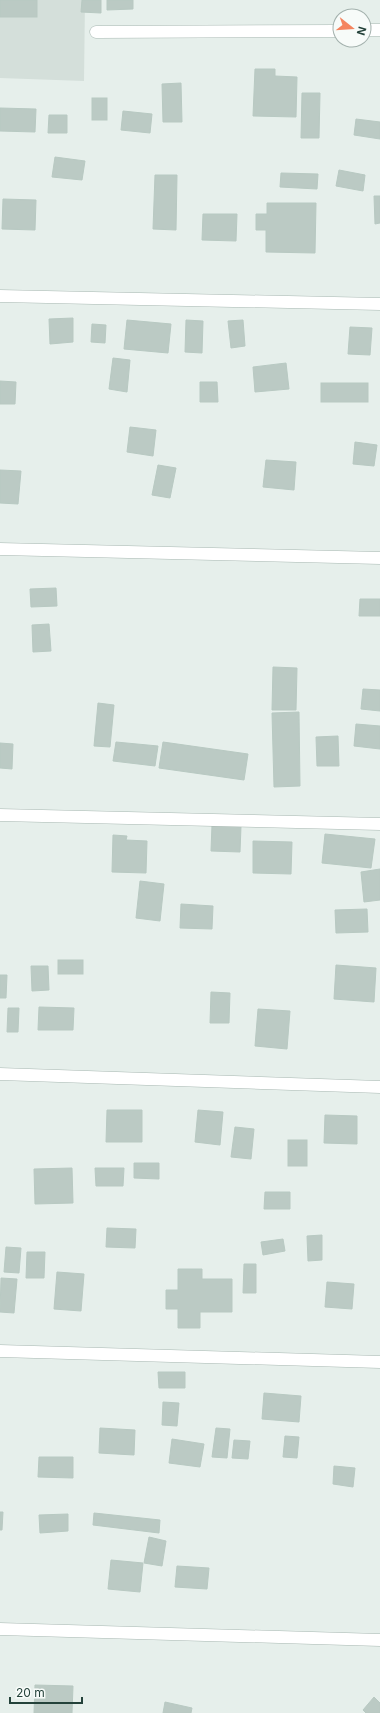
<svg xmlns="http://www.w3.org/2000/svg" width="380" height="1713" viewBox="0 0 380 1713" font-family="Inter,sans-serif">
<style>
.built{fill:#d4dfda}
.building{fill:#bbcac4;stroke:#b8c9c2}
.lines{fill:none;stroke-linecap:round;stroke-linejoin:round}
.minor-casing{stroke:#a8b8b2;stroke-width:13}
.minor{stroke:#fff;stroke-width:12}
</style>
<rect width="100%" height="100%" fill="#e6efeb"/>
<path class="built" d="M0,0H85L84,81L0,78Z"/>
<g class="building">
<rect x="0" y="0" width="37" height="17"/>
<path d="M82,0H101V13L81,12Z"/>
<path d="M107,0H133V9L107,10Z"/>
<path d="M255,69H275V76L297,77L296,117L253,116Z"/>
<path d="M181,83L182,122H163L162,84Z"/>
<path d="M302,93H320L319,138H301Z"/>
<rect x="92" y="98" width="15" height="22"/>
<path d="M0,108L36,109L35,132L0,131Z"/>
<path d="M123,111L152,114L150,133L121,130Z"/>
<path d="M49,115H67V133H48Z"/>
<path d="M356,119L380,122V139L354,135Z"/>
<path d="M55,157L85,161L82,180L52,177Z"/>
<path d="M339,170L365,175L363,191L336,186Z"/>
<path d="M281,173L318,174L317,189L280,187Z"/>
<path d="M155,175H177L176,230L153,229Z"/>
<path d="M374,196H380V223L375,224Z"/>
<path d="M3,199L36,200L35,230L2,229Z"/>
<path d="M267,203H316L315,253L266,252V230H256V214H267Z"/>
<path d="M203,214H237L236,241L202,240Z"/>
<path d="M73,318V342L50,344L49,319Z"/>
<path d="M127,320L171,324L168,353L124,349Z"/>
<path d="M186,320L203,321L202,353L185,352Z"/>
<path d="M243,320L245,346L231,348L228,321Z"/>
<path d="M92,324L106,325L105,343L91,342Z"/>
<path d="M350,327L372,328L370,355L348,354Z"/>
<path d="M113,358L130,360L127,392L109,389Z"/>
<path d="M286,363L289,389L255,392L253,367Z"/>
<path d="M0,381L16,382L15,404H0Z"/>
<path d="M200,382H217L218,402H200Z"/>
<rect x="321" y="383" width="47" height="19"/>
<path d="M130,427L156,430L153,456L127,452Z"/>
<path d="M355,442L377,445L374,466L353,464Z"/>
<path d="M266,460L296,462L294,490L263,487Z"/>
<path d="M158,465L176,468L170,498L152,495Z"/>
<path d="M0,470L21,471L18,504L0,503Z"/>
<path d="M56,588L57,606L31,607L30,589Z"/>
<path d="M360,599H380V616H359Z"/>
<path d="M49,624L51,651L33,652L32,625Z"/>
<path d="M273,667L297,668L296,710H272Z"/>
<path d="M363,689L380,690V711L361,709Z"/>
<path d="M98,703L114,705L110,747L94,746Z"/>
<path d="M299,712L300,786L274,787L272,713Z"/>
<path d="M356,724L380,726V749L354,746Z"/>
<path d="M338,736L339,766H317L316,737Z"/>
<path d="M116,742L158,746L155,766L113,761Z"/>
<path d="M163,742L248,754L244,780L159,768Z"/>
<path d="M0,743L13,744L12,769L0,768Z"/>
<path d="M212,825L241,826L240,852L211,851Z"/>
<path d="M325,834L375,839L371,868L322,863Z"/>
<path d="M113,835L127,836L126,840L147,841L146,873L112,872Z"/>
<path d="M253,841L292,842L291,874L253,873Z"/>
<path d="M380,869V900L364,902L361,872Z"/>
<path d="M140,881L164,884L160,921L136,918Z"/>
<path d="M181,904L213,906L212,929L180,928Z"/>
<path d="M367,909L368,932L336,933L335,910Z"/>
<rect x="58" y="960" width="25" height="14"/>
<path d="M336,965L376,968L374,1002L334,999Z"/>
<path d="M31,966H48L49,990L32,991Z"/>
<path d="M0,975H7L6,998H0Z"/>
<path d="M211,992L230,993L229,1023H210Z"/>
<path d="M39,1007L74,1008L73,1030H38Z"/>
<path d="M8,1008H19L18,1032H7Z"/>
<path d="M258,1009L290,1011L287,1049L255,1046Z"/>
<path d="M107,1110H142V1142H106Z"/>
<path d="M198,1110L223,1112L220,1145L195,1142Z"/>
<path d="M325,1115L357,1116V1144L324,1143Z"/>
<path d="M235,1127L254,1129L251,1159L231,1157Z"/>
<rect x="288" y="1140" width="19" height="26"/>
<path d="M134,1163H159V1179L134,1178Z"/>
<path d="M72,1168L73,1203L35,1204L34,1169Z"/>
<path d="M95,1168H124L123,1186H96Z"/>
<path d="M265,1192H290V1209H264Z"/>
<path d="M107,1228L136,1229L135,1248L106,1247Z"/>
<path d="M322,1235V1260L308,1261L307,1236Z"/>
<path d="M283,1239L285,1251L263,1255L261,1242Z"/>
<path d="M6,1247L21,1248L19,1273L4,1272Z"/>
<path d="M27,1252H45L44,1278H26Z"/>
<path d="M244,1264H256V1293H243Z"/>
<path d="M178,1269H202V1279H232V1312H200V1328H178V1309H166V1290H178Z"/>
<path d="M57,1272L84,1274L81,1311L54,1309Z"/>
<path d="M1,1278L17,1279L14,1313L0,1312Z"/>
<path d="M327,1282L354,1284L352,1309L325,1307Z"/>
<path d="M158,1372H185V1388H159Z"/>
<path d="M264,1393L301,1396L299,1422L262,1419Z"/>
<path d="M163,1402L179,1403L177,1426L162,1425Z"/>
<path d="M100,1428L135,1430L134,1455L99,1453Z"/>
<path d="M216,1428L230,1429L227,1458L212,1457Z"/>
<path d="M285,1436L299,1437L297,1458L283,1457Z"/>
<path d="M172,1439L204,1444L200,1467L169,1463Z"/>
<path d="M234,1440L250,1441L248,1459L232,1458Z"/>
<path d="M39,1457H73V1478L38,1477Z"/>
<path d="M334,1466L355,1468L353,1487L333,1484Z"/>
<path d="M0,1512H3L2,1530H0Z"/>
<path d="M94,1513L160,1520L159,1533L93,1525Z"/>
<path d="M68,1514V1531L40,1533L39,1515Z"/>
<path d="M149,1537L166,1541L162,1566L144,1563Z"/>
<path d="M111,1560L143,1563L140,1592L108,1589Z"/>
<path d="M177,1566L209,1568L207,1589L175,1587Z"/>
<path d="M35,1685L73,1686L72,1713H34Z"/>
<path d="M374,1697L380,1703V1713H366L363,1710Z"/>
<path d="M165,1702L192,1708L191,1713H163Z"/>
</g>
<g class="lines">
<g class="minor-casing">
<g id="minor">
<path d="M364,30H380"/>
<path d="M96,32L340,31"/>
<path d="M0,296L380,304"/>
<path d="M0,549L380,558"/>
<path d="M0,815L380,824"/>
<path d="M0,1074L380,1087"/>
<path d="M0,1351L380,1362"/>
<path d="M0,1629L380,1640"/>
</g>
</g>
<use href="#minor" class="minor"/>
</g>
<g transform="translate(352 28) rotate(107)"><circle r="19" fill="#f7fbf9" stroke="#a3b1ad"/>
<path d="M0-3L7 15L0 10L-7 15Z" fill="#f4845f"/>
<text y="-6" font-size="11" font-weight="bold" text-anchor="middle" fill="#24423a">N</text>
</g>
<path d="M10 1697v6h72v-6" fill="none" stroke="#24423a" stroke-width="2"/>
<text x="16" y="1697" font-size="12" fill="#24423a" stroke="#f7fbf9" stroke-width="3" paint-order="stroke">20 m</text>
</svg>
